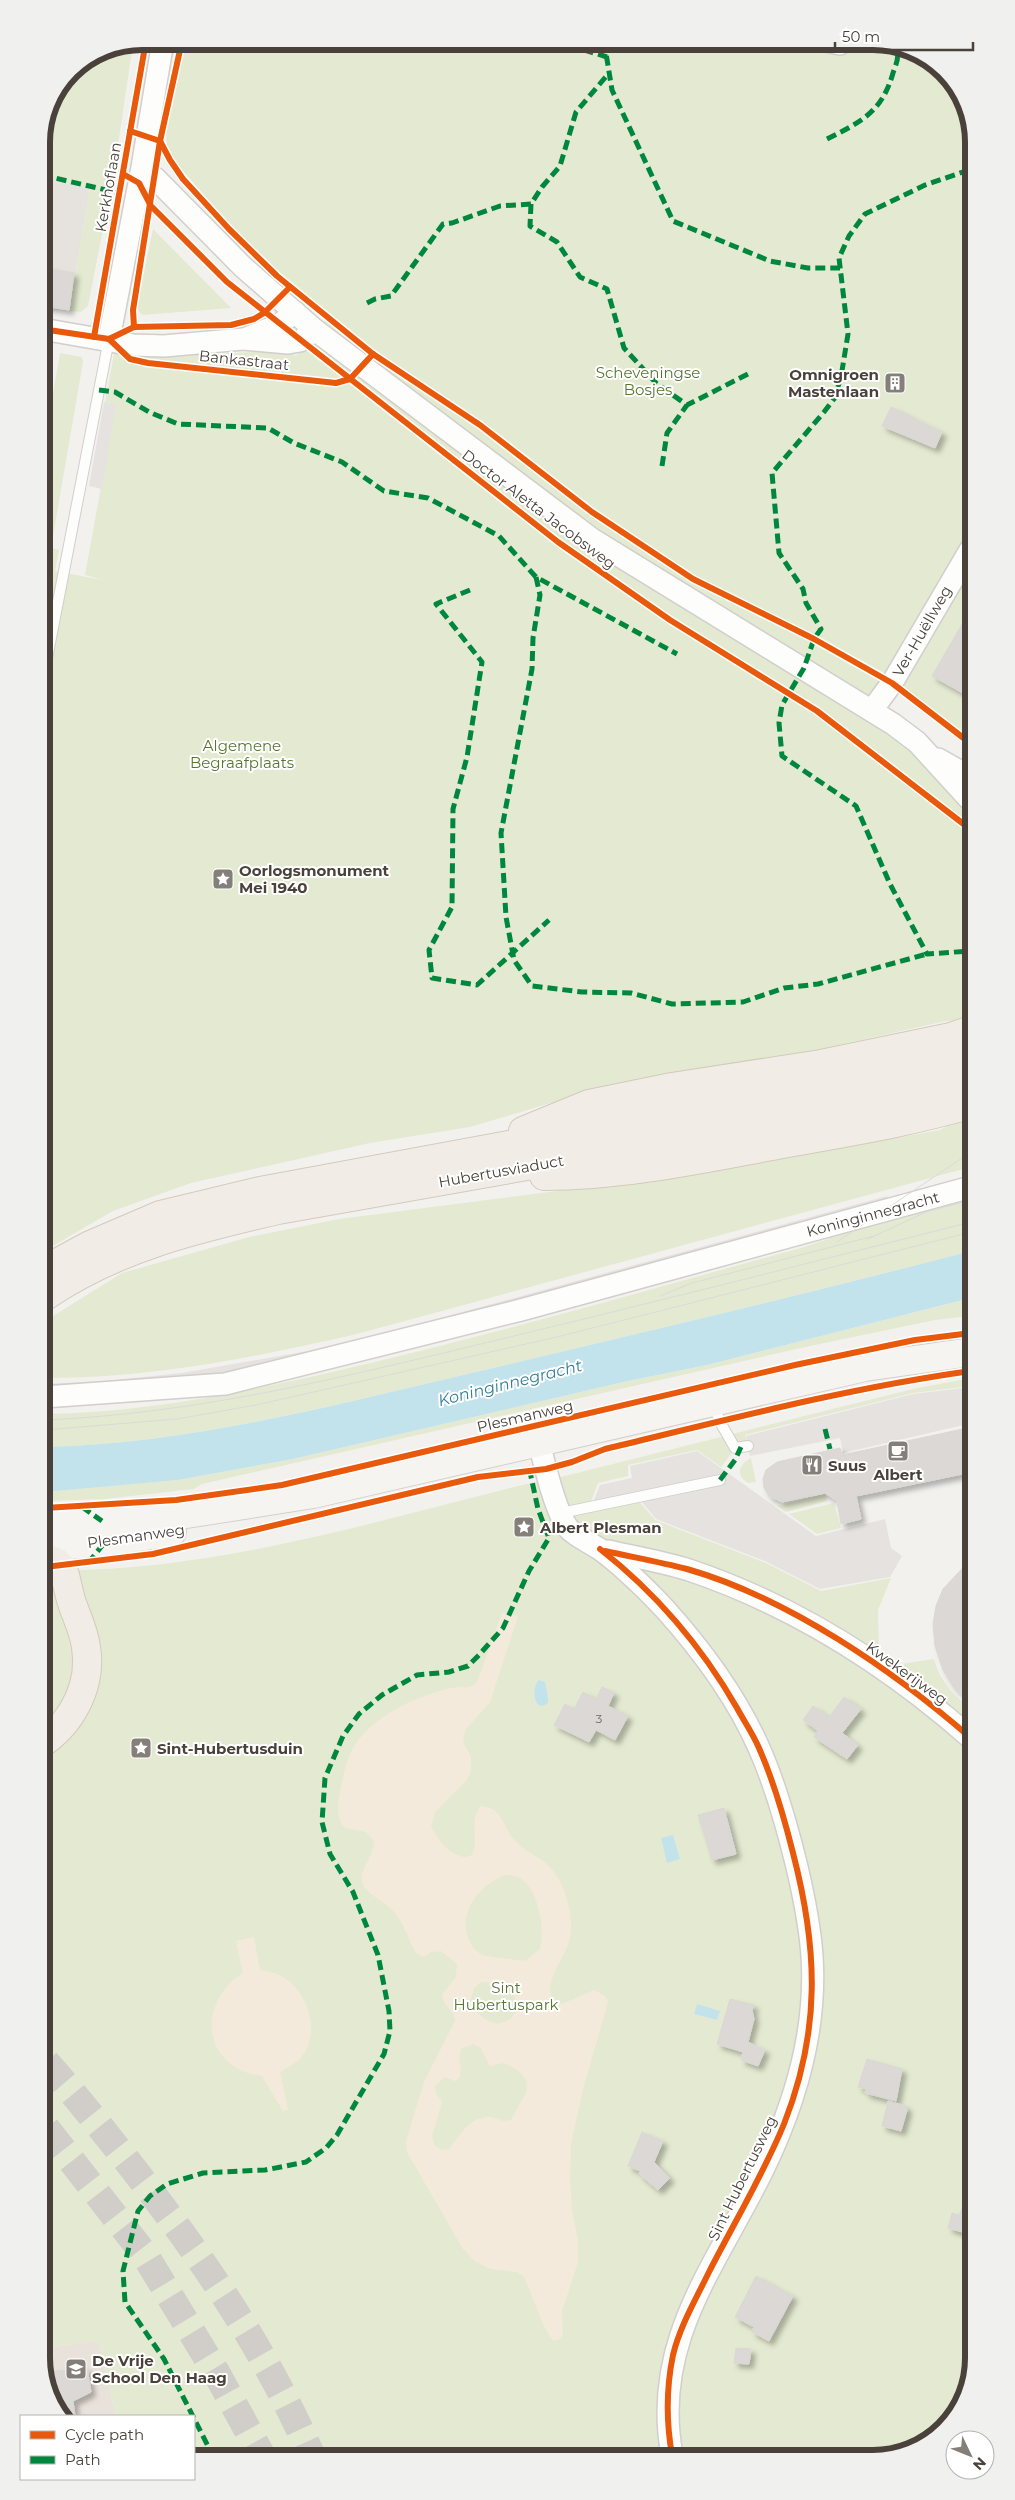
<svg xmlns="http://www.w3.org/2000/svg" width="1015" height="2500" viewBox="0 0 1015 2500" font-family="Montserrat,sans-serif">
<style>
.residential{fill:#e6e2dd}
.education{fill:#e8e2da}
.green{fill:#e4ead1}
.sand{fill:#f4eadb;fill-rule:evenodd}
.parking{fill:#e5e2df}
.water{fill:#c3e3ec}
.building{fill:#dbd8d5;stroke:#dbd8d4;filter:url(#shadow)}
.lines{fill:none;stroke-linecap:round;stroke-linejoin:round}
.primary-tunnel{stroke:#d1ceca;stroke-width:28;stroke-dasharray:28 14;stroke-linecap:butt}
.lane-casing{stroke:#d1cecc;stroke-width:12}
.street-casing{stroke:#d1cecc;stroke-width:24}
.secondary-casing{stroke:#d4cfc9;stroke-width:30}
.primary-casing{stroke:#d4c9bd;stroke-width:30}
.lane{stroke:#fdfdfc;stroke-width:10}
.street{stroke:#fdfdfc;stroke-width:21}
.secondary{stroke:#f6f4f1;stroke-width:28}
.primary{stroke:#f1ede6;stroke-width:28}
.tram{stroke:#dadada;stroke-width:1}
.quiet{stroke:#00873e;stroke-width:5;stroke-dasharray:10 5;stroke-linecap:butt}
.cycleway-casing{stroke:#fff;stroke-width:9}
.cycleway{stroke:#e8590c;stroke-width:6}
.labels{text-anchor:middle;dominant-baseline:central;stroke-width:4;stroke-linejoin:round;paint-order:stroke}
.number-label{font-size:12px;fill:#6f6862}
.street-label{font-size:15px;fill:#49413a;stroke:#fff}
.park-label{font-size:15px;fill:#577731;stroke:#fff}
.poi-label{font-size:15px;font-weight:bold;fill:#49413a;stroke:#fff;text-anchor:start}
.water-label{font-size:16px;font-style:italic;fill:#357d96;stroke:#fff}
.rim{fill:none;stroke:#49413a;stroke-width:6}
</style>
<defs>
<filter id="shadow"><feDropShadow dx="4.5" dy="4.5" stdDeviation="2.5" flood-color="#0004"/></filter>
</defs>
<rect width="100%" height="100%" fill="#f3f1ee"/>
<path class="residential" d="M42,179L90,188L69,311L42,308Z"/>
<path class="education" d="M98,2341L116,2416H65L46,2390V2348Z"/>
<g class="green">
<path d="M182,41H880L935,62L969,110L970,610L932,676L970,697V736L892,683L873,710L970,801L971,1020L946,1021L816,1050L670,1073L598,1089L470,1127L370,1143L191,1183L113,1211L44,1251L42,457L60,353L82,357L83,362L51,548L59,550L55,571L103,580L85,575L116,404L105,402L114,354L159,357L287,350L296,356L331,314L293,285L228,222L168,154L165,124Z"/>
<path d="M133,43L114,173L88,306L81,312L69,311L90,188L42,179L41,135L49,103L71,70L103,49Z"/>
<path d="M153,229L231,308L143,315L136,309Z"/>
<path d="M971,1112V1167L357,1334C256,1357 149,1379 44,1378V1323L53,1316L122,1273L249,1237L339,1219L714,1171L940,1130Z"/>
<path d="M971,1193V1251C807,1294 641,1333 476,1372C334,1405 190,1444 44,1447V1414C158,1412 269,1387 379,1361C521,1327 661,1286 801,1248L828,1239L850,1226Z"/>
<path d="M971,1298V1316L935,1320L801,1348L202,1484L194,1489L105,1499L45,1501L44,1492L51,1490L178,1480L293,1459L628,1381L707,1365Z"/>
<path d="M971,1378V1386L913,1393L745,1435L748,1445L736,1447L728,1435L913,1389Z"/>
<path d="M725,1436L735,1449L721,1467L697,1450L628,1465V1476L598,1483L589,1507L561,1512L549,1480Z"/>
<path d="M751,1458L756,1482L748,1483C735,1475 739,1464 751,1458Z"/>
<path d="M547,1479L561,1514L637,1499L655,1520L766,1563L821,1591L891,1578L878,1610L879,1651L866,1655L687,1569L879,1667L972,1742L974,2359L953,2419L905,2454L194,2458V2416H116L98,2341L46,2348L45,1570C213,1574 384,1518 547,1479Z"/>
<path d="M825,1494L827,1501L786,1512L777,1506Z"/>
<path d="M834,1503L841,1528L817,1534L789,1514Z"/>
<path d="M934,1659C940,1681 954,1697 972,1709V1735L887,1666Z"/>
</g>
<g class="sand">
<path d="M502,1613L518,1616L490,1702L466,1729L464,1735L463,1742L471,1757V1772L466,1781L435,1812L431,1826C437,1840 450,1856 466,1857L472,1855C480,1838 468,1821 481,1806C504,1808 502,1828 516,1842C528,1854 544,1858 554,1872C567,1890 575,1920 569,1941C564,1959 545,1979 552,1998L562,2004L594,1990L605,1996L608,2002L583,2089L571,2144L570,2178L572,2211L578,2240V2262L562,2311L563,2335L558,2340H552L543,2324L524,2276L517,2272L491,2269L476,2262L463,2249L407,2152L406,2141L424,2082L455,2021C455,2010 443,2006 442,1995L456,1977L457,1964L441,1951L431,1952L424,1957L416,1953C407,1937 404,1920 389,1907C381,1899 365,1894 362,1881C360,1869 374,1856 374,1841L366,1832L345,1828C335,1819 338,1800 341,1788C343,1777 345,1765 350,1754C367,1718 414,1697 451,1688C463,1685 469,1692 478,1680ZM505,1875C512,1875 518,1876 524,1881C539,1893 545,1932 540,1949L525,1961C518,1960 487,1957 483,1955C475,1952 471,1945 468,1938C458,1910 481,1884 505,1875ZM481,1982L503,1984L514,1992L517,2010C503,2035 479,2021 470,2001L474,1988ZM473,2044L481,2048L490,2066L504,2063L511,2066L520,2072L527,2081L526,2093L511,2120C499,2123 498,2117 488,2117C468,2118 460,2136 449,2149L442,2150L435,2146L432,2136L442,2102L436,2093L435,2086L445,2077L455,2081L459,2078C463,2068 457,2059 461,2049Z"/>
<path d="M254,1937L260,1970C270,1972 278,1973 286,1979C309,1995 320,2032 302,2056C297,2063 288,2067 280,2072L288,2110L283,2111L262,2076C256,2074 248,2074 243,2071C198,2051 205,1996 243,1973L236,1941Z"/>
</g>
<g class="parking">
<path d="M104,402L116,404L102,489L89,486Z"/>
<path d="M887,1196L888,1201L573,1288L244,1369L182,1378L44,1389V1384L105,1381L182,1373L308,1351L386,1333Z"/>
<path d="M971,1387L972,1423L843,1453L840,1438L750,1456L746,1436L913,1394Z"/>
<path d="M697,1451L816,1536L885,1519L891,1548L902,1556L890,1577L820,1589L767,1562L656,1519L637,1496L591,1507L600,1485L632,1478L630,1466Z"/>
</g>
<g class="water">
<path d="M971,1251V1298L955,1302L707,1365L628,1381L293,1459L178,1480L44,1492V1447C190,1444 334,1405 476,1372C641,1333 807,1294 971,1251Z"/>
<path d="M539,1680L545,1682C546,1687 549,1700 548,1703L543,1706L538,1705C533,1698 533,1686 539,1680Z"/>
<path d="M673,1835L680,1859L667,1863L661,1838Z"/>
<path d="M697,2004L720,2011L717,2020L694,2014Z"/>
</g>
<g class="building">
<path d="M42,267L74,273L69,310L42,306Z"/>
<path d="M891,407L942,432L935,448L882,426Z"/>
<path d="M970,610V697L932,676Z"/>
<path d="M972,1427V1472L856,1496L861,1519L841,1524L837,1501L825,1493L782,1502L769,1496L764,1488L763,1479L766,1470L777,1462L840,1448L842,1455Z"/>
<path d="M972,1558V1703L953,1686L943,1670L935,1646L933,1624L936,1606L943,1589Z"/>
<path d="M602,1687L614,1693L608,1706L628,1716L615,1740L596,1730L589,1742L554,1725L565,1704L574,1709L583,1692L596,1699Z"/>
<path d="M844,1697L861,1709L842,1733L858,1745L847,1759L814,1737L818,1731L803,1720L813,1706L829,1717Z"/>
<path d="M724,1808L736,1854L712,1860L698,1815Z"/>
<path d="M730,1999L754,2005L752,2010L754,2019L748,2042L765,2050L758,2066L741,2060L743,2052L717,2044Z"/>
<path d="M867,2059L902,2069L896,2101L865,2093L866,2089L858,2087Z"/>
<path d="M888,2101L906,2106L907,2110L901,2131L882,2126Z"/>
<path d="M642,2132L663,2141L654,2162L670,2178L658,2190L639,2174L640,2171L628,2166Z"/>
<path d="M973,2184V2235L948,2228L952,2213L959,2215Z"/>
<path d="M756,2276L793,2296L769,2341L752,2332L754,2327L735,2317Z"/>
<path d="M736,2348L751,2349L749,2364L734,2363Z"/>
<path d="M87,2368L91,2392L73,2401L75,2416H65L46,2390V2372Z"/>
</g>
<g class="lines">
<g class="primary-tunnel">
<path d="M46,2062C77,2097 106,2134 135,2171C204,2260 268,2354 312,2457"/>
<path d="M46,2128L145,2255L217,2374L263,2458"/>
</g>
<g class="lane-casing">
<g id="lane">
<path d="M43,679L109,339"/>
<path d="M713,1403L720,1422L735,1448L748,1446"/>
<path d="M561,1513L720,1480"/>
</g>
</g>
<g class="street-casing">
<g id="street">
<path d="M826,41L840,44"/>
<path d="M141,173L155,178L243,267L315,330L592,539L893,724L917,742L970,800"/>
<path d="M42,329L133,345L164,346L243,339L288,343L300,341L315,330"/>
<path d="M247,338L280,324L295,312"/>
<path d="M109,339L141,173L163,41"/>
<path d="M872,710L892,683L970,550"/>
<path d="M938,759L970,777"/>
<path d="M44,1397L225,1384L521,1310L971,1187"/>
<path d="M539,1442C544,1463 555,1511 568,1528C576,1537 591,1543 601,1550C624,1567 644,1587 664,1608C700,1648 737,1698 759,1748C776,1786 787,1826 797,1867C804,1897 810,1926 812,1956C817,2031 795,2104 763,2170C716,2266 651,2342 672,2455"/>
<path d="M608,1551C635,1557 663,1562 689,1570C796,1606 888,1665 972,1739"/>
</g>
</g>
<g class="secondary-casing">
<g id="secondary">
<path d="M45,1524L180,1515L313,1494L865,1367L971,1352"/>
<path d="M45,1547L105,1542L172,1532"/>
</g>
</g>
<g class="primary-casing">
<g id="primary">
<path d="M523,1131L589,1104L672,1087L821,1064L951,1037L971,1030"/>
<path d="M544,1176C622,1176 701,1159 777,1145C842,1133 908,1123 971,1104"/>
<path d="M44,1270L90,1245L160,1215L260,1191L887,1075L971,1055"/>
<path d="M44,1297C115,1248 196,1229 278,1210L804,1117L895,1099L971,1080"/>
<path d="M45,1558L56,1562L63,1569C67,1580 68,1591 72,1603C77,1618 84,1631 86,1647C92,1683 74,1720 45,1741"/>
</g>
</g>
<use href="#lane" class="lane"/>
<use href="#street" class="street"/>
<use href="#secondary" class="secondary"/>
<use href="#primary" class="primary"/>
<g class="tram">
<path d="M868,1239L926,1212L971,1200"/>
<path d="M837,1242L971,1152"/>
<path d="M660,1296L692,1283L874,1236"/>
<path d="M44,1420C194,1414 340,1378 485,1343C648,1304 809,1263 971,1222"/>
<path d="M44,1430L177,1419L256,1405L557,1337L971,1232"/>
</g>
<g class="quiet">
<path d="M555,41L607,57"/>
<path d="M604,41L612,90L673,221L770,261L808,268H840"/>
<path d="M826,41L840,44"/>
<path d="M827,139C861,122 882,112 893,73C896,64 900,57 896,47"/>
<path d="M969,170L925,185L865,214L849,236L839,258L848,334L841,377L834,399L824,412L772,473L779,553L803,589L806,603L821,629L814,639L804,668L782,705L779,723L782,756L856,806L890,884L927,954L970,951"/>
<path d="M42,175L119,193"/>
<path d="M531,204L530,226L557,242L580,277L607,289L624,348L656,383L687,405L750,373"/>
<path d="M367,303L375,299L391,296L443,224L452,223L500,206L531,204L542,187L560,166L576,112L609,73"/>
<path d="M99,390L115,392L149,412L178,424L268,428L294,443L342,462L384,491L428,498L499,536L536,577L677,654"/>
<path d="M662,466L667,433L687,405"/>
<path d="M536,577L540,595L533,638L532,669L501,833L506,917L514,960L532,986L582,992L631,993L672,1004L743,1002L784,988L818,984L927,954"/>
<path d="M470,590L436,604L482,662L467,757L453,809L452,907L429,950L432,978L477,985L549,920"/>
<path d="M825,1429L830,1449"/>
<path d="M720,1480L735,1460L741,1447"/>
<path d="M82,1507L102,1521"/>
<path d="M88,1563L105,1542"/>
<path d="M214,2458L164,2359L125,2302L123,2271L138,2211L150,2196L167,2184L203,2173L265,2170L306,2162L326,2148L337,2135L384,2054L390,2031L389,2011L378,1955L353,1892L330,1854L322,1822L325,1778L343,1736L359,1714L382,1695L417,1675L449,1672L468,1666L479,1655L503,1628L529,1571L549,1538L538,1509L530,1472"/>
</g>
<g class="cycleway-casing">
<g id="cycleway">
<path d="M130,131L160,141L170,160L183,179L229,229L277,276L373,354L480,425L592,512L693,579L814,639L892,683L970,743"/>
<path d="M123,174L139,183L151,206L227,282L558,542L670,620L817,711L970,829"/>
<path d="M134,327L133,310L160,141L182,41"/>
<path d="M42,329L109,339L134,327L231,325L254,319L264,313L290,287"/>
<path d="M94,337L146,41"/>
<path d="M109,339L130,359L148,363L336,383L350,379L373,354"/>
<path d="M45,1508L176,1500L282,1485L795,1365L915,1340L971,1333"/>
<path d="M600,1549C656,1593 702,1647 737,1708C744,1721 753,1734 759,1748C774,1782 784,1817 793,1853C818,1949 821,2030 784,2124C763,2175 734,2223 709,2272C696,2299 680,2326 673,2355C666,2389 666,2421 672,2455"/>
<path d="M605,1551C632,1557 660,1562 687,1569C788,1598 893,1670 972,1739"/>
<path d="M45,1567L153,1554L478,1477L546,1469L572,1462L605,1449C726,1420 848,1388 971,1371"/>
</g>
</g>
<use href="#cycleway" class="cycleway"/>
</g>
<defs>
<g id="building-square" transform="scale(1.125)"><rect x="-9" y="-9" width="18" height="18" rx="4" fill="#847f79" stroke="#fff"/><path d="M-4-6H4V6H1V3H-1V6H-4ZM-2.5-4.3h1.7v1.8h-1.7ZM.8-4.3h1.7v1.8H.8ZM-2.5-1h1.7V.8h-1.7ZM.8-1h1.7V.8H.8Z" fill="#fff"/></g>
<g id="sight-square" transform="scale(1.125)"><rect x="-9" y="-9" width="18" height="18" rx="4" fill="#847f79" stroke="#fff"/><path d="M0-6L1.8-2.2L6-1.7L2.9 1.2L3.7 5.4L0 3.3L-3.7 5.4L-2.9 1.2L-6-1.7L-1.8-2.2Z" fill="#fff"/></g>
<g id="cafe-square" transform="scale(1.125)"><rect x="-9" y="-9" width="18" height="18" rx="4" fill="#847f79" stroke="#fff"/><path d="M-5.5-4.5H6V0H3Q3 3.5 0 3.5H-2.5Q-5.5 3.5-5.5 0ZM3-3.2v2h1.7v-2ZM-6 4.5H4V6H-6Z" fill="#fff"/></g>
<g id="restaurant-square" transform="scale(1.125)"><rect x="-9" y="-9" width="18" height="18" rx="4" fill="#847f79" stroke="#fff"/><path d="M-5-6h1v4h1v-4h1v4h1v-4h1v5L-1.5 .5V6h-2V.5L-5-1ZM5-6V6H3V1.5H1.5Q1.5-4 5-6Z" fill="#fff"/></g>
<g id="school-square" transform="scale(1.125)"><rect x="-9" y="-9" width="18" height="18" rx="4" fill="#847f79" stroke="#fff"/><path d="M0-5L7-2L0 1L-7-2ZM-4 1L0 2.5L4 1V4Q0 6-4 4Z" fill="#fff"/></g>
</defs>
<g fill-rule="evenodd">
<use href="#building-square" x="895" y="383"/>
<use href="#sight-square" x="223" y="879"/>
<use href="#cafe-square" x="898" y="1451"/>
<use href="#restaurant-square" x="812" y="1465"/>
<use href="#sight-square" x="524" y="1527"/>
<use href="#sight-square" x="141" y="1748"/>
<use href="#school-square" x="76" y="2369"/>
</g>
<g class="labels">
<g class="number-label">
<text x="599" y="1718">3</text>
</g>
<g class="street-label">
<text transform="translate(108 187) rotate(-80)">Kerkhoflaan</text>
<text transform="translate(244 360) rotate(6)">Bankastraat</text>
<text transform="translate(539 509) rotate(37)">Doctor Aletta Jacobsweg</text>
<text transform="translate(922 631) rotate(-60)">Ver-Huëllweg</text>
<text transform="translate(501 1171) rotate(-10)">Hubertusviaduct</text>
<text transform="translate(873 1214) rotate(-15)">Koninginnegracht</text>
<text transform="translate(525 1416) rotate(-13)">Plesmanweg</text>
<text transform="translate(136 1536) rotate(-8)">Plesmanweg</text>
<text transform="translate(907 1673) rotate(36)">Kwekerijweg</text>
<text transform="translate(742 2178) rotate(-64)">Sint Hubertusweg</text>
</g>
<g class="park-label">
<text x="648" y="372">Scheveningse<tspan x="648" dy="17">Bosjes</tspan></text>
<text x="242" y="745">Algemene<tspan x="242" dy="17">Begraafplaats</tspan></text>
<text x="506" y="1987">Sint<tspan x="506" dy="17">Hubertuspark</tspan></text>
</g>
<g class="poi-label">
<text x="879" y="374" text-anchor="end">Omnigroen<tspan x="879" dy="17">Mastenlaan</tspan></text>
<text x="239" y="870">Oorlogsmonument<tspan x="239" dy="17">Mei 1940</tspan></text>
<text x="828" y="1465">Suus</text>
<text x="898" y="1474" text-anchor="middle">Albert</text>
<text x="540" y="1527">Albert Plesman</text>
<text x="157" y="1748">Sint-Hubertusduin</text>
<text x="92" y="2360">De Vrije<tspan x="92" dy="17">School Den Haag</tspan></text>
</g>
<g class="water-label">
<text transform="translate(510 1383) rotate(-14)">Koninginnegracht</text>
</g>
</g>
<path d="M0 0H1015V2500H0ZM142 50H873A92 92 0 0 1 965 142V2358A92 92 0 0 1 873 2450H142A92 92 0 0 1 50 2358V142A92 92 0 0 1 142 50Z" fill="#f0f0ef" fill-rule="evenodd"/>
<path class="rim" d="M142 50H873A92 92 0 0 1 965 142V2358A92 92 0 0 1 873 2450H142A92 92 0 0 1 50 2358V142A92 92 0 0 1 142 50Z"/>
<rect x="20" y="2415" width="175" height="65" fill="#ffffff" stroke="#b6b3b0"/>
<rect x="30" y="2431" width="25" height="8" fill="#e8590c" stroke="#b6b3b0"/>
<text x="65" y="2440" font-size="15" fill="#49413a">Cycle path</text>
<rect x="30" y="2456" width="25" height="8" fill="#00873e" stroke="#b6b3b0"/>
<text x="65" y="2465" font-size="15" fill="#49413a">Path</text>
<g transform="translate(970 2455) rotate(133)"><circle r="24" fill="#ffffff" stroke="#b6b3b0"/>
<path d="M0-4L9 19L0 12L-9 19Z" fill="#847f79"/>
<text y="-8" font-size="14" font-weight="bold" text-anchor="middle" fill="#49413a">N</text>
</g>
<path d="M835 42v8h138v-8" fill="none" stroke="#49413a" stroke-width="2.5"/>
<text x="842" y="42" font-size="15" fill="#49413a" stroke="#ffffff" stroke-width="4" paint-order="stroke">50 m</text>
</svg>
